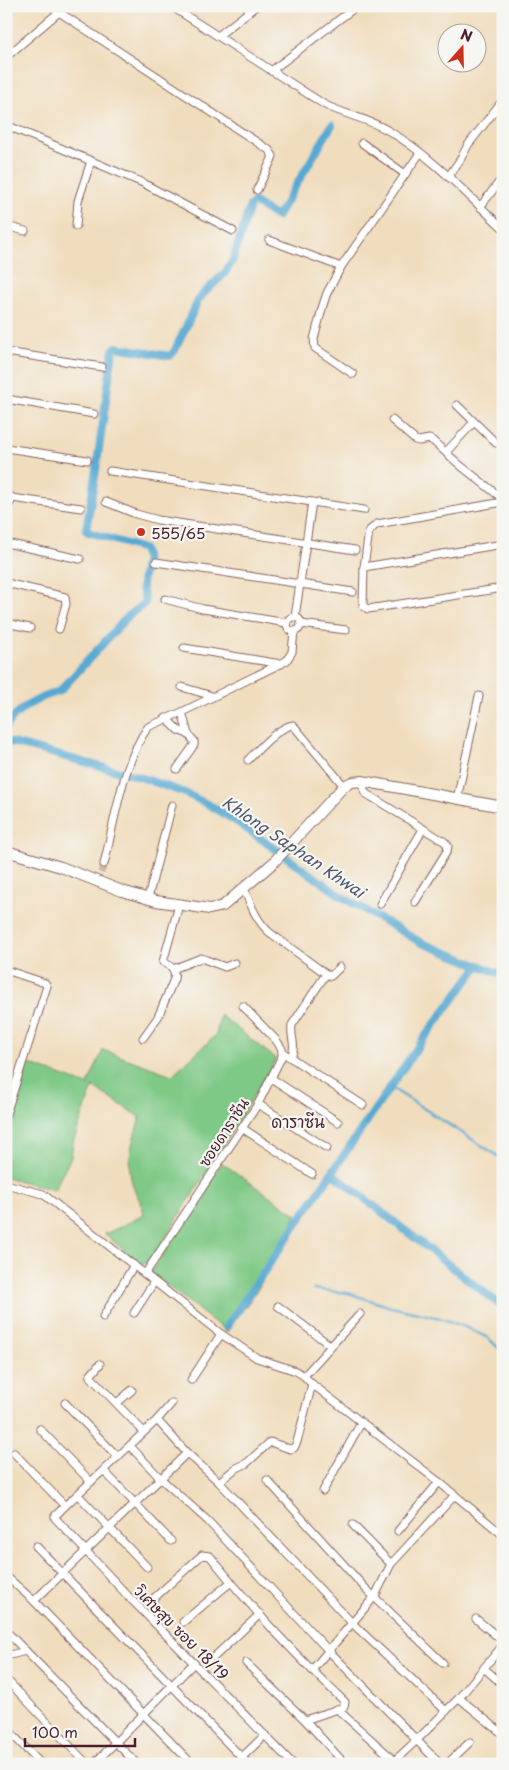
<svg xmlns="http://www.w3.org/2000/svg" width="509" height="1770" viewBox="0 0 509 1770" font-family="'Playpen Sans','Playpen Sans Thai',sans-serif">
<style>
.green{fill:#7fc986;stroke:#647458}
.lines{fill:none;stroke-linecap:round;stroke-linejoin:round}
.stream{stroke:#57a9d2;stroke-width:2.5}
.canal{stroke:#57a9d2;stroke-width:8}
.street-tunnel{stroke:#cfb7a0;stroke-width:7;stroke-dasharray:7 3.5;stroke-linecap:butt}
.street-casing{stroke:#84625e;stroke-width:9}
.secondary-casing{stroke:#84625e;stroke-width:12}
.street{stroke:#fff;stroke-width:7}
.secondary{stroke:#fff;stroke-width:10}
.poi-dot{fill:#c8321e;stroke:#f6f6f2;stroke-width:2}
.labels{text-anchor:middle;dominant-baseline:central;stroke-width:4.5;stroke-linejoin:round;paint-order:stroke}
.poi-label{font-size:15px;fill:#4a1f2b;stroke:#f6f6f2;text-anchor:start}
.street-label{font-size:15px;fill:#4a1f2b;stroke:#f6f6f2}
.water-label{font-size:16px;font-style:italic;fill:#4f566e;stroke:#f6f6f2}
.neighbourhood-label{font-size:16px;fill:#4a1f2b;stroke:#f6f6f2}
</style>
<rect width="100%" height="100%" fill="#f6f6f2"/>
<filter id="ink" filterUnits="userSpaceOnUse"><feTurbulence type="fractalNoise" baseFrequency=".02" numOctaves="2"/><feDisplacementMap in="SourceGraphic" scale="10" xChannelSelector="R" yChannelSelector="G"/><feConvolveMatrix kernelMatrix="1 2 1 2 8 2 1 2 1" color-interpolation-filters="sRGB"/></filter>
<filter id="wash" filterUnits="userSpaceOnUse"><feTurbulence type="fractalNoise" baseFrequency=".0096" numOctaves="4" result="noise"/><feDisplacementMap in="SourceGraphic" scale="20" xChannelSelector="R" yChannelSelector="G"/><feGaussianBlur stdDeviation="1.12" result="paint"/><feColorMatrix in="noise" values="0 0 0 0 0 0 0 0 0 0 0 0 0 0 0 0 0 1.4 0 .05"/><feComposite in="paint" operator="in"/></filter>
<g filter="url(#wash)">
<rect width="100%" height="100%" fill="#f0ddbd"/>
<g class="green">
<path d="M220,1015L276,1059L215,1159L150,1262L141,1265L105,1234L144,1215C143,1204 137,1197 133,1186C125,1160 133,1142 140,1117L93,1087L73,1142L71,1157L54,1190L6,1177V1121L26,1063L90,1086L88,1084L103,1050L172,1075L216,1035Z"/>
<path d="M222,1163L297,1215L258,1289L227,1332L151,1273Z"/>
</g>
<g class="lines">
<g class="stream">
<path d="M390,1087L503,1159"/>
<path d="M313,1289L348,1293L391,1307L440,1318L465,1327L488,1338L503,1352"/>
</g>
<g class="canal">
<path d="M6,727L14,716L26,706L43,697L60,691L129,615L145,603C145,597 142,592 142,586C142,574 149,560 143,549L88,532L86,530L96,470L113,350L116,347L170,356L175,350L198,301L204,293L225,273L233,260L250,206L254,202L277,217L332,125"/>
<path d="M6,741L143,778L185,793L213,807L237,822L344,898L422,943L503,975"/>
<path d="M332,1173L503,1307"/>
<path d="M227,1326L419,1045L479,965"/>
</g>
</g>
</g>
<g filter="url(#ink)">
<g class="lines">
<path class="street-tunnel" d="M101,873L104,864"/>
<g class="street-casing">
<g id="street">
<path d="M171,6L325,105C346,115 369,119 389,131C432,156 467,195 503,228"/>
<path d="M59,12L269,150L273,156L271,161L257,190"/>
<path d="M218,36L256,6"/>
<path d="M6,57L66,6"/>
<path d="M271,71L357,6"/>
<path d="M6,125L141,182L233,231"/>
<path d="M362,143L405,174"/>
<path d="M448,177L460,160L468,145L503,100"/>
<path d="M480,207L503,177"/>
<path d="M6,226L25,231"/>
<path d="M76,226L78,201L91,161"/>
<path d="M269,240L341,267"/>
<path d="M6,352L102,367"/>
<path d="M353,374L315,348L314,339L323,305L327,293L341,267L420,153"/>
<path d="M6,399L94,414"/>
<path d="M457,405L496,443"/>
<path d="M392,420L415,440L419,441L429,439L433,441L461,466L503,499"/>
<path d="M6,448L87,460"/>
<path d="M446,452L474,422"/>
<path d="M110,471L364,510"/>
<path d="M6,492L12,498L10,503L6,505"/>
<path d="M12,498L81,508"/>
<path d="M106,502L136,514L158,520L355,550"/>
<path d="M503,502L377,524L369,531L364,567L363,606L368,609L503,588"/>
<path d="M6,543L80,559"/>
<path d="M156,562L353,592"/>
<path d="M364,567L503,544"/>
<path d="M6,583L65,597L66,604L59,629"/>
<path d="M165,599L203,609L287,623"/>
<circle cx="294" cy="624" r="7"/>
<path d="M295,617L312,502"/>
<path d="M6,623L30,628"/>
<path d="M301,624L346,630"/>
<path d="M184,648L281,664"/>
<path d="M6,668L9,669"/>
<path d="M182,687L212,696"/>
<path d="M166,718L178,730L188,734"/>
<path d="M248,760C258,750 278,727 293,725L344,786"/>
<path d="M177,769L194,745V741L188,734L182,712"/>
<path d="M362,781L365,793L445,842L448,846L447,851L415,902"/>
<path d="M457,799L479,696"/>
<path d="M104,864C115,820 122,764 148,727L182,712L286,661L292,652L294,631"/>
<path d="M244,889C251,905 256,920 269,932L326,974L331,976L340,967"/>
<path d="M148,898L172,805"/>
<path d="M380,904L423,829"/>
<path d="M173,969L201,958L225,967L235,963"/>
<path d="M6,970L45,983L47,986L6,1114"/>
<path d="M143,1038L158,1017L174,979C176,970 172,966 163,962L179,905"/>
<path d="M282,1052L363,1105"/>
<path d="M291,1058C297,1043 290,1039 292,1025L326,974"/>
<path d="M271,1078L338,1122"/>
<path d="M258,1104L327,1148"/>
<path d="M242,1128L312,1174"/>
<path d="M6,1184L43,1194L221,1334L257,1358L296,1371L304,1376L312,1384L439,1482L503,1535"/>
<path d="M145,1274L258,1104L282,1056V1049L276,1040L243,1006"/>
<path d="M278,1306L331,1346"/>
<path d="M134,1313L154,1282"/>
<path d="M103,1317L134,1265"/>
<path d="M100,1364L90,1376L144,1432"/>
<path d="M304,1376L360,1314"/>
<path d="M191,1380L221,1334"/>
<path d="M65,1403L118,1457"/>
<path d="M117,1403L132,1390"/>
<path d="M157,1420L172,1403"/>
<path d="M40,1429L91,1482"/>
<path d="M130,1446L160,1478L208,1521L328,1650L440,1764"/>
<path d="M14,1453L65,1506"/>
<path d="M104,1471L171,1541"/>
<path d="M267,1480L365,1588L443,1663"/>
<path d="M219,1482L235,1469L247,1463L270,1442L290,1449L294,1448L297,1442L312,1384"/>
<path d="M323,1491L361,1423"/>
<path d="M78,1495L147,1567"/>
<path d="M353,1525L391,1564"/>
<path d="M398,1531L439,1482"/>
<path d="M36,1546L248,1764"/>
<path d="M6,1576L34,1601L192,1764"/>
<path d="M153,1599L202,1555L210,1556C251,1608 297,1657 345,1702L344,1707L305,1720"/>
<path d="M34,1601L187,1453"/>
<path d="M476,1619L503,1641"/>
<path d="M183,1622L231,1582"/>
<path d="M6,1631L137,1764"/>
<path d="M6,1656L26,1651"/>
<path d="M214,1657L260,1614"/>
<path d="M246,1663L305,1720L345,1764"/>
<path d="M484,1668L503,1685"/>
<path d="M312,1670L375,1596L391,1564L455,1495"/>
<path d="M6,1679L87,1764"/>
<path d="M459,1698L503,1734"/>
<path d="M337,1709L394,1760"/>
<path d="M6,1728L41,1764"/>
<path d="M94,1764L194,1663"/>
<path d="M235,1764L265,1735"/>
<path d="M293,1764L128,1596L55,1518V1516L65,1506L157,1420L187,1453L219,1482L352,1623L446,1711"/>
<path d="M391,1764L417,1740L459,1698L503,1645"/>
<path d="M447,1764L470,1742"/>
</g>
</g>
<g class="secondary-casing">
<path id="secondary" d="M6,851L61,867L122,891L156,901L210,909L223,906L273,863L344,786L352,782L362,781L503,807"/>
</g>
<use href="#street" class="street"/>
<use href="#secondary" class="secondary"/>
</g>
</g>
<circle class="poi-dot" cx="141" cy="532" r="5"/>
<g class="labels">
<g class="poi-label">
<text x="151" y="532">555/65</text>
</g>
<g class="street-label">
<text transform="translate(223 1132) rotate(-57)">ซอยดาราซีน</text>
<text transform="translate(182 1632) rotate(45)">วิเศษสุข ซอย 18/19</text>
</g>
<g class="water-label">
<text transform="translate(294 846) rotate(34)">Khlong Saphan Khwai</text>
</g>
<g class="neighbourhood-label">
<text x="298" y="1121">ดาราซีน</text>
</g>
</g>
<rect width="509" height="1770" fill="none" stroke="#f6f6f2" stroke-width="25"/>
<g transform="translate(462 48) rotate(20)"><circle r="24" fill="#f6f6f2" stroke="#b1a0a2"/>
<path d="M0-4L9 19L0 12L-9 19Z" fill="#c8321e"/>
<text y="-8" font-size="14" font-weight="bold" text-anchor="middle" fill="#4a1f2b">N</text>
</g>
<path d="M25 1738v8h110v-8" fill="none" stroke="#4a1f2b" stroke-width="2.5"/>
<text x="32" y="1738" font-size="15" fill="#4a1f2b" stroke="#f6f6f2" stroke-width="4" paint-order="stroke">100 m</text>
</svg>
